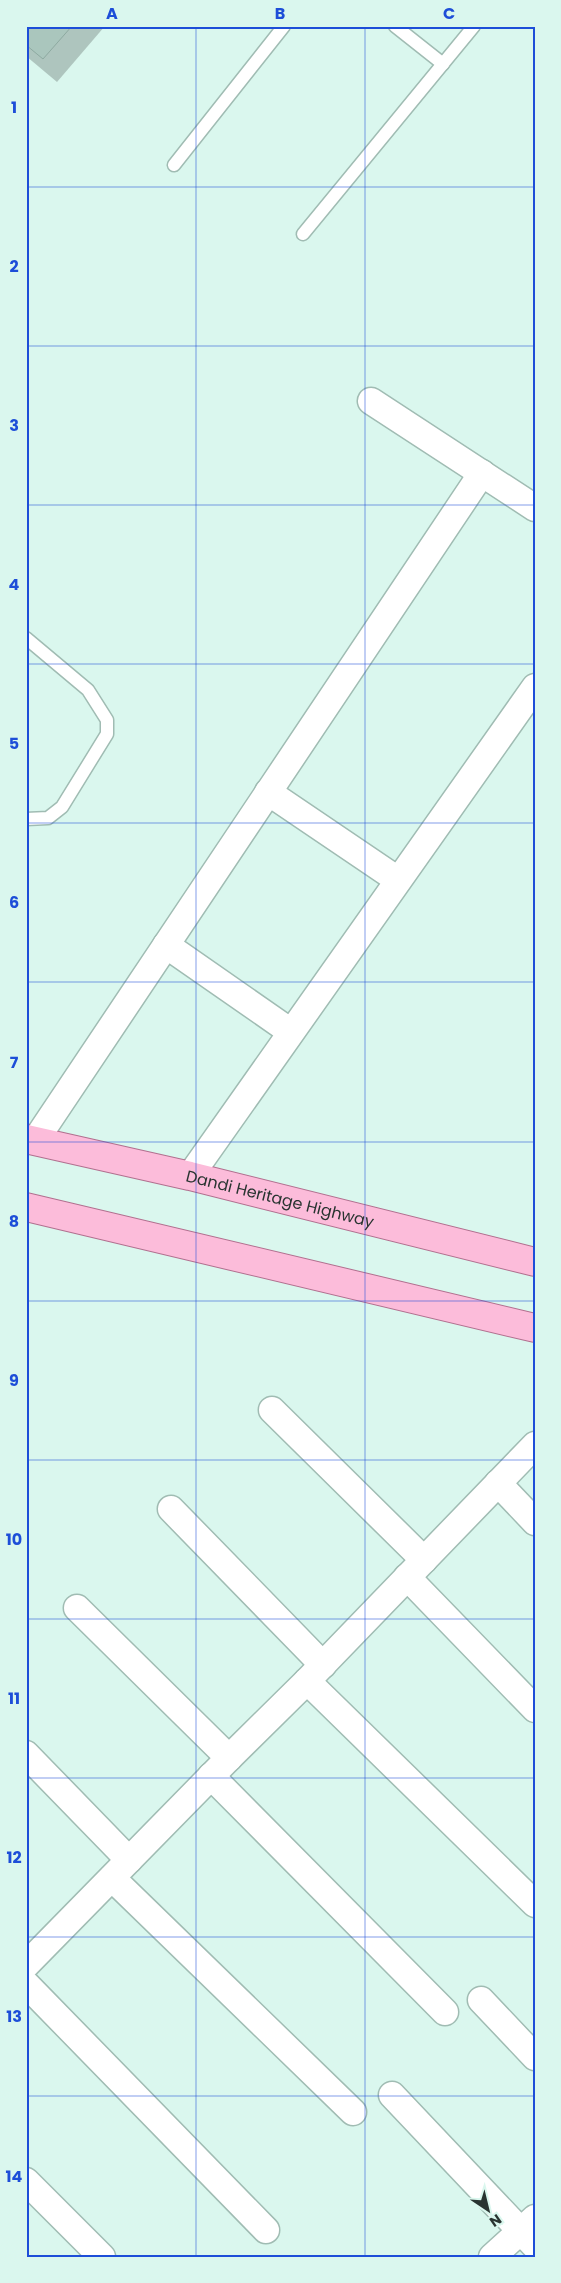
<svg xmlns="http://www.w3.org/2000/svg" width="561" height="2283" viewBox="0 0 561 2283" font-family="Poppins,sans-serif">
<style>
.shadow{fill:#0003}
.building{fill:#aac6bd;stroke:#8eaaa1}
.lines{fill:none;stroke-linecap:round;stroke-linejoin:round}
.lane-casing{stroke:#a0bcb3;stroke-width:15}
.street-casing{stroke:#a0bcb3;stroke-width:29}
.primary-casing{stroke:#b1708f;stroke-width:30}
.lane{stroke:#fff;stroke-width:12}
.street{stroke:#fff;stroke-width:26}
.primary{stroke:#fcbcda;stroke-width:28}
.grid{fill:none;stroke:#1d4ed8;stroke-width:1;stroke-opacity:0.55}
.labels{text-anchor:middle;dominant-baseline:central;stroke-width:4.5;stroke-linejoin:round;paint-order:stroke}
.street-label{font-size:16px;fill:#293431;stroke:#daf7ee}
.neatline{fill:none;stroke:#1d4ed8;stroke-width:2}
.grid-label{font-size:16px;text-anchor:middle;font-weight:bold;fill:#1d4ed8}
</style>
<rect width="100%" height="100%" fill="#daf7ee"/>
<path class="shadow" d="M26,26H105L57,82L26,56Z"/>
<path class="building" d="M26,26H72L43,59L26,45Z"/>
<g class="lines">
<g class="lane-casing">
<g id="lane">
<path d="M395,26L443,64"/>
<path d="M174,165L284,26"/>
<path d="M303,234L474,26"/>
<path d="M26,638L88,690L107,720V734L62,807L48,818L26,819"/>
</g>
</g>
<g class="street-casing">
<g id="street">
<path d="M371,401L535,508"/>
<path d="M268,792L398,880"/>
<path d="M166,945L291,1032"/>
<path d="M35,1141L482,473"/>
<path d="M190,1176L535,687"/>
<path d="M272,1410L424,1560"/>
<path d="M498,1483L535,1522"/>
<path d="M171,1509L323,1665"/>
<path d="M407,1577L535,1709"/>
<path d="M77,1608L229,1758"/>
<path d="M307,1681L535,1904"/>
<path d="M26,1754L129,1860"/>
<path d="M211,1776L445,2012"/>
<path d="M112,1878L353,2112"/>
<path d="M26,1965L229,1758L307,1681L535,1445"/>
<path d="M26,1984L266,2230"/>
<path d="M481,2000L535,2057"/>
<path d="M392,2095L535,2246"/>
<path d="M26,2181L102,2257"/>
<path d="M492,2257L535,2218"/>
</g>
</g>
<g class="primary-casing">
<g id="primary">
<path id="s1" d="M26,1139L190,1176L535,1262"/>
<path d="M26,1207L535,1328"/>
</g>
</g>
<use href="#lane" class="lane"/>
<use href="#street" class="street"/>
<use href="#primary" class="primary"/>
</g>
<path class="grid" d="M196,26V2257M365,26V2257M26,187H535M26,346H535M26,505H535M26,664H535M26,823H535M26,982H535M26,1142H535M26,1301H535M26,1460H535M26,1619H535M26,1778H535M26,1937H535M26,2096H535"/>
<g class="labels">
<g class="street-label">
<text stroke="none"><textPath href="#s1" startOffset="261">Dandi Heritage Highway</textPath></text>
</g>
</g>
<rect width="561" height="2283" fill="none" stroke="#daf7ee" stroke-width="55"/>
<g transform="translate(488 2210) rotate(145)" stroke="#daf7ee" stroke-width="4" paint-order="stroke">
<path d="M0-4L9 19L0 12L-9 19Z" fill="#293431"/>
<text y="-8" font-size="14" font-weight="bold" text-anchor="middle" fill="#293431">N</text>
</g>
<rect x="28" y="28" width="506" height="2228" class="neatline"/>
<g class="grid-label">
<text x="112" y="19">A</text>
<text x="280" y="19">B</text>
<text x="449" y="19">C</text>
<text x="14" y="113">1</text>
<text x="14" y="272">2</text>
<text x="14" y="431">3</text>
<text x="14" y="590">4</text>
<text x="14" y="749">5</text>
<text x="14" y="908">6</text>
<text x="14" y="1068">7</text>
<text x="14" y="1227">8</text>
<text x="14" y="1386">9</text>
<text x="14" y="1545">10</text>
<text x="14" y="1704">11</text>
<text x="14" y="1863">12</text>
<text x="14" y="2022">13</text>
<text x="14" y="2182">14</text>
</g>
</svg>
